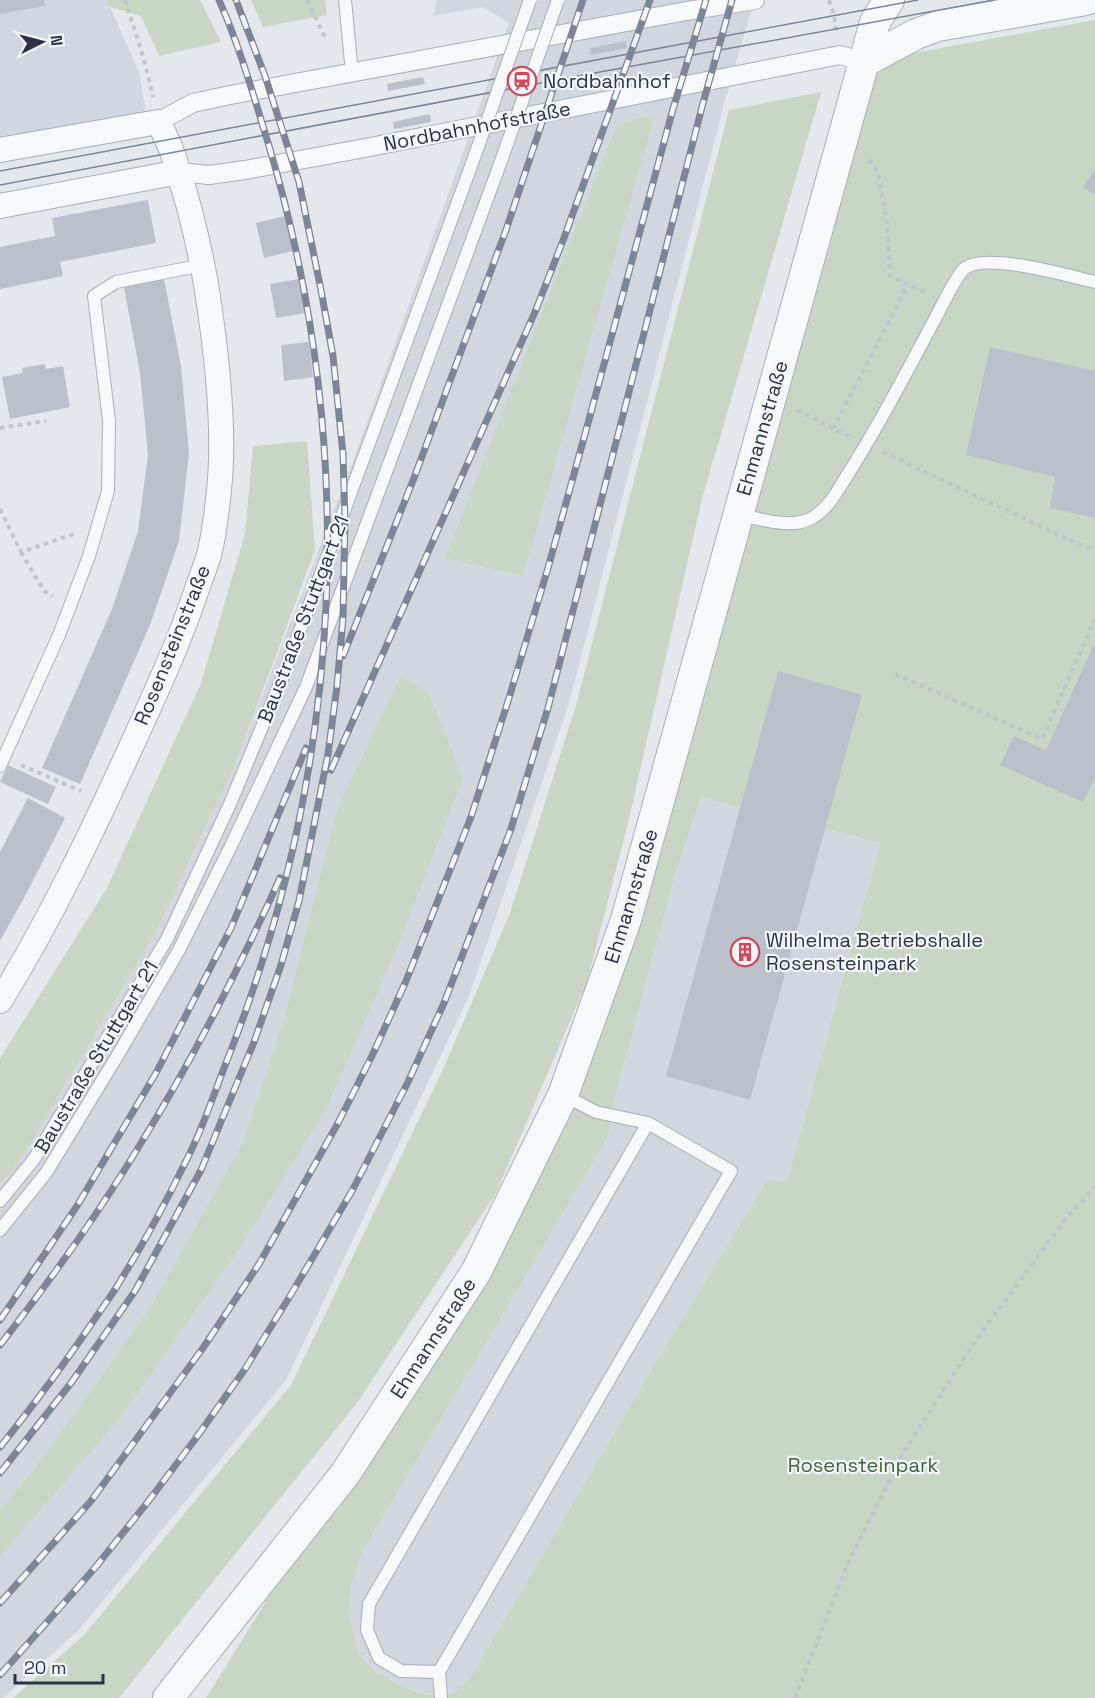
<svg xmlns="http://www.w3.org/2000/svg" width="1095" height="1698" viewBox="0 0 1095 1698" font-family="'Space Grotesk',sans-serif">
<style>
.built{fill:#d2d6de}
.green{fill:#c9d6c5;fill-rule:evenodd}
.building{fill:#bbc0ca}
.lines{fill:none;stroke-linecap:round;stroke-linejoin:round}
.service-casing{stroke:#a9aeb7;stroke-width:14}
.pedestrian-casing{stroke:#a9aeb7;stroke-width:20}
.minor-casing{stroke:#a9aeb7;stroke-width:26}
.tertiary-casing{stroke:#a9aeb7;stroke-width:32}
.path{stroke:#c2c5cb;stroke-width:4;stroke-dasharray:4.5 4.5;stroke-linecap:butt}
.service{stroke:#f7f8fa;stroke-width:12}
.pedestrian{stroke:#f7f8fa;stroke-width:18}
.minor{stroke:#f7f8fa;stroke-width:24}
.tertiary{stroke:#f7f8fa;stroke-width:30}
.tram{stroke:#7d8696;stroke-width:1.5}
.rail-casing{stroke:#7d8696;stroke-width:7}
.rail{stroke:#f4f6f9;stroke-width:4.5;stroke-dasharray:14;stroke-linecap:butt}
.service-bridge-casing{stroke:#a9aeb7;stroke-width:14;stroke-linecap:butt}
.service-bridge{stroke:#f7f8fa;stroke-width:12}
.labels{text-anchor:middle;dominant-baseline:central;stroke-width:4.5;stroke-linejoin:round;paint-order:stroke}
.poi-label{font-size:20px;fill:#2b3445;stroke:#f4f6f9;text-anchor:start}
.street-label{font-size:20px;fill:#2b3445;stroke:#f4f6f9}
.park-label{font-size:20px;fill:#3f6138;stroke:#f4f6f9}
</style>
<rect width="100%" height="100%" fill="#e4e7ec"/>
<g class="built">
<path d="M0,0H107L139,72L146,114L0,142Z"/>
<path d="M437,0H754L723,108L569,703L469,996L286,1380L78,1631L3,1698H0V1185L25,1153L156,932L236,763L355,456L509,23L483,7L433,16Z"/>
<path d="M778,671L880,842L787,1183L768,1179L659,1357L470,1678L454,1693L426,1695L400,1685L374,1671L359,1656L349,1613L352,1584L364,1549L608,1137L614,1102L675,875L701,797L740,806Z"/>
</g>
<g class="green">
<path d="M107,0H200L221,42L159,56L141,16L110,7Z"/>
<path d="M251,0H325L327,15L263,27Z"/>
<path d="M1095,20V1698H206L345,1474L563,1095L864,62ZM862,695L825,828L880,843L787,1182L768,1179L659,1357L470,1678L454,1693L426,1695L400,1685L374,1671L359,1656L349,1613L352,1584L364,1549L608,1137L614,1102L675,875L701,797L741,807Z"/>
<path d="M821,92L702,499L628,823L587,982L496,1193L357,1403L119,1698H13L84,1635L291,1385L445,1065L510,913L577,702L729,110Z"/>
<path d="M655,115L523,576L445,558L617,124Z"/>
<path d="M307,441L315,550L236,763L156,932L25,1153L0,1185V1058L107,888L201,683L245,534L253,446Z"/>
<path d="M401,676L429,694L463,778L397,948L326,1109L239,1249L119,1419L0,1556V1510L31,1474L149,1310L243,1143L286,1013L338,807Z"/>
</g>
<g class="building">
<path d="M0,0H44L45,6L0,14Z"/>
<path d="M626,41L627,48L591,55L590,48Z"/>
<path d="M633,75L634,82L598,89L596,82Z"/>
<path d="M423,77L425,84L388,91L387,84Z"/>
<path d="M430,114L431,122L394,129L393,122Z"/>
<path d="M1095,170V195L1083,187Z"/>
<path d="M148,200L156,243L60,262L63,276L0,289V247L55,236L52,218Z"/>
<path d="M285,216L293,251L264,258L256,223Z"/>
<path d="M164,279L181,366L189,453L179,541L150,625L80,784L42,768L112,609L138,531L148,454L140,373L124,287Z"/>
<path d="M299,279L305,313L276,318L270,284Z"/>
<path d="M309,342L313,377L284,381L281,345Z"/>
<path d="M990,347L1095,371V518L1050,508L1055,477L966,455Z"/>
<path d="M45,364L46,369L63,366L70,407L10,419L2,377L23,373L22,368Z"/>
<path d="M1095,642V777L1083,802L1000,765L1014,736L1046,750Z"/>
<path d="M778,671L862,695L750,1100L666,1076Z"/>
<path d="M8,765L56,787L48,804L0,782Z"/>
<path d="M28,798L65,818L25,896L0,941V852Z"/>
</g>
<g class="lines">
<g class="service-casing">
<g id="service">
<path d="M345,0L352,73"/>
<path d="M738,514C760,519 789,529 810,519C828,510 838,490 848,474C880,424 907,371 935,319C940,309 958,273 965,268C987,252 1069,276 1095,282"/>
<path d="M0,766L59,635L89,556L108,491L109,421L94,296L116,282L203,265"/>
<path d="M563,1095L596,1112L648,1123L369,1604L367,1630L379,1658L401,1671L439,1672L731,1171L648,1123"/>
<path d="M0,1201L34,1159L167,939L230,804L284,674L470,169"/>
<path d="M0,1230L46,1173L119,1053L179,950L230,848L306,687L408,413L500,164"/>
<path d="M439,1672L441,1698"/>
</g>
</g>
<g class="pedestrian-casing">
<g id="pedestrian">
<path d="M158,122L193,103L230,95L681,12L755,0"/>
<path d="M179,172L209,175L245,170L365,148L840,55L864,62"/>
</g>
</g>
<g class="minor-casing">
<g id="minor">
<path d="M0,150L158,122C168,139 174,155 179,174C191,210 199,246 206,284C216,347 226,426 219,490C217,511 214,534 209,555C206,565 202,575 198,586C181,638 158,688 135,738C94,828 52,917 0,1001"/>
<path d="M0,206L179,172"/>
</g>
</g>
<g class="tertiary-casing">
<g id="tertiary">
<path d="M864,62L916,34L938,26L1086,0"/>
<path d="M168,1698L345,1474L476,1272L563,1095L626,920L875,22L889,0"/>
</g>
</g>
<g class="path">
<path d="M125,0L144,59L153,97"/>
<path d="M307,0L325,37"/>
<path d="M829,0L834,15L836,31"/>
<path d="M869,160L878,172L887,224L890,276L925,292"/>
<path d="M797,410L849,436"/>
<path d="M0,428L46,421"/>
<path d="M833,429L908,284"/>
<path d="M883,452L1080,545L1095,549"/>
<path d="M0,509L21,552L74,534"/>
<path d="M21,552L44,591L53,596"/>
<path d="M895,674L1042,739L1095,619"/>
<path d="M21,765L81,791"/>
<path d="M795,1698L849,1561L905,1450L974,1343L1064,1221L1095,1187"/>
</g>
<use href="#service" class="service"/>
<use href="#pedestrian" class="pedestrian"/>
<use href="#minor" class="minor"/>
<use href="#tertiary" class="tertiary"/>
<g class="tram">
<path d="M0,171L918,0"/>
<path d="M0,185L589,74L994,0"/>
</g>
<g class="rail-casing">
<g id="rail">
<path d="M343,656L414,478L506,230L583,0"/>
<path d="M331,770L535,312L564,238L650,0"/>
<path d="M0,1320L77,1206L156,1073L231,928L306,748"/>
<path d="M0,1345C49,1282 97,1216 138,1148C192,1061 238,971 280,878"/>
<path d="M0,1447C32,1407 63,1366 92,1323C102,1308 113,1294 122,1278C145,1241 166,1202 185,1163C202,1131 213,1096 226,1063C344,767 360,451 269,146C254,97 240,47 219,0"/>
<path d="M0,1473L71,1383L135,1291L201,1170L254,1042L281,965L299,901L328,754L337,686L343,618L345,519L343,454L333,356L321,290L299,182L265,76L236,0"/>
<path d="M0,1603L91,1501L203,1348L259,1264L338,1123L372,1056L406,981L471,817L509,698L548,568L590,416L673,109L706,0"/>
<path d="M0,1675L94,1569L147,1503L196,1438L245,1369L293,1291L352,1191L408,1082L444,1003L511,829L548,708L703,103L732,0"/>
</g>
</g>
<use href="#rail" class="rail"/>
<g class="service-bridge-casing">
<g id="service-bridge">
<path d="M500,164L558,0"/>
<path d="M470,169L530,0"/>
</g>
</g>
<use href="#service-bridge" class="service-bridge"/>
</g>
<defs>
<g id="station-ring" transform="scale(1.5)"><circle r="9.5" fill="#f4f6f9" stroke="#d1495b" stroke-width="1.5"/><path d="M-3-6H3Q5-6 5-4V2Q5 4 3 4L4.5 6H3L1.5 4h-3L-3 6H-4.5L-3 4Q-5 4-5 2V-4Q-5-6-3-6ZM-3.5-4v3h7v-3ZM-3.5 1v1.5H-2V1ZM2 1v1.5H3.5V1Z" fill="#d1495b"/></g>
<g id="building-ring" transform="scale(1.5)"><circle r="9.5" fill="#f4f6f9" stroke="#d1495b" stroke-width="1.5"/><path d="M-4-6H4V6H1V3H-1V6H-4ZM-2.5-4.3h1.7v1.8h-1.7ZM.8-4.3h1.7v1.8H.8ZM-2.5-1h1.7V.8h-1.7ZM.8-1h1.7V.8H.8Z" fill="#d1495b"/></g>
</defs>
<g fill-rule="evenodd">
<use href="#station-ring" x="522" y="81"/>
<use href="#building-ring" x="745" y="952"/>
</g>
<g class="labels">
<g class="poi-label">
<text x="543" y="81">Nordbahnhof</text>
<text x="766" y="940">Wilhelma Betriebshalle<tspan x="766" dy="23">Rosensteinpark</tspan></text>
</g>
<g class="street-label">
<text transform="translate(477 126) rotate(-11)">Nordbahnhofstraße</text>
<text transform="translate(762 428) rotate(-74)">Ehmannstraße</text>
<text transform="translate(303 619) rotate(-69)">Baustraße Stuttgart 21</text>
<text transform="translate(172 645) rotate(-68)">Rosensteinstraße</text>
<text transform="translate(631 896) rotate(-73)">Ehmannstraße</text>
<text transform="translate(96 1057) rotate(-59)">Baustraße Stuttgart 21</text>
<text transform="translate(433 1338) rotate(-57)">Ehmannstraße</text>
</g>
<g class="park-label">
<text x="863" y="1465">Rosensteinpark</text>
</g>
</g>
<g transform="translate(42 42) rotate(84)" stroke="#f4f6f9" stroke-width="4.5" paint-order="stroke">
<path d="M0-4.5L10 22L0 15L-10 22Z" fill="#2b3445"/>
<text y="-9" font-size="16" font-weight="bold" text-anchor="middle" fill="#2b3445">N</text>
</g>
<path d="M15 1674v9h88v-9" fill="none" stroke="#2b3445" stroke-width="3"/>
<text x="24" y="1674" font-size="18" fill="#2b3445" stroke="#f4f6f9" stroke-width="4.5" paint-order="stroke">20 m</text>
</svg>
